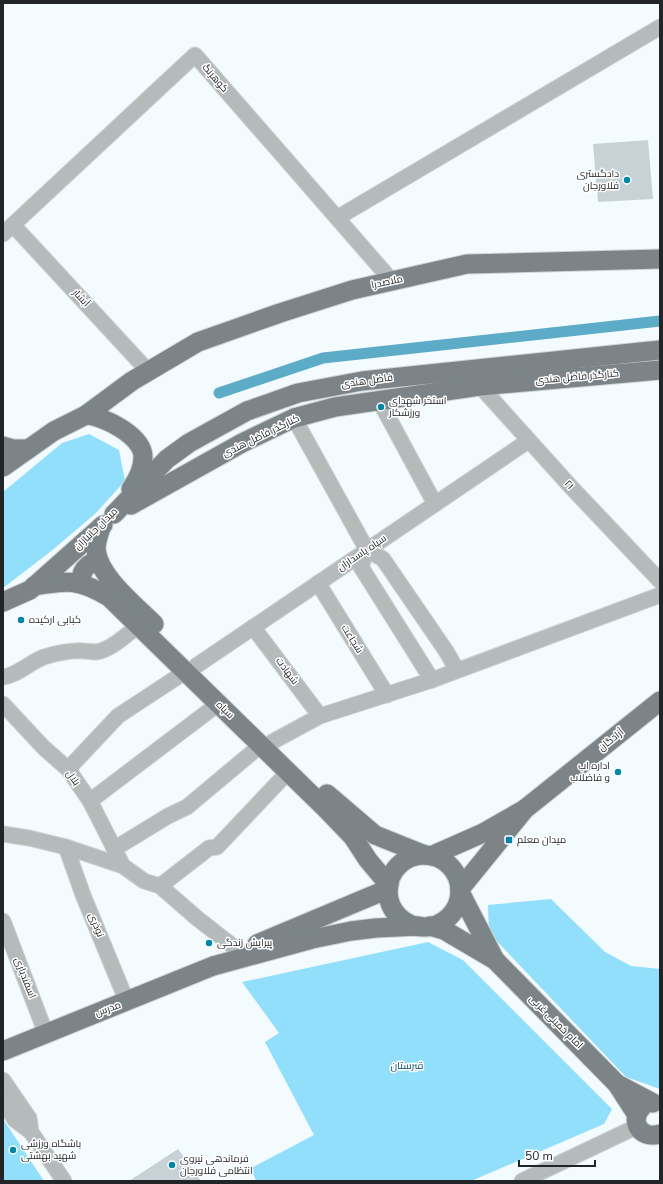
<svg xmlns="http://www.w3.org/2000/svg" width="663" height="1184" viewBox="0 0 663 1184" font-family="'Nunito Sans',Cairo,sans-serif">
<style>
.green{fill:#92dffc}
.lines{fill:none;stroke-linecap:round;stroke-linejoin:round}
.canal{stroke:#5cabc7;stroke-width:11}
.building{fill:#c8d2d6}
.minor-casing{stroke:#cdd4d8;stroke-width:17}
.major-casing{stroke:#cdd4d8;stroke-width:21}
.minor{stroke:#b5babb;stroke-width:15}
.major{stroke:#7c8487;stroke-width:19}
.poi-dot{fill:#0287a9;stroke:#fff;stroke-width:1.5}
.labels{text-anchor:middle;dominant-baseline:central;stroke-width:3;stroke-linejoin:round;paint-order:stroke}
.street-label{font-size:10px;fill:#222527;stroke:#fff}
.poi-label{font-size:10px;fill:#222527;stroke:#fff;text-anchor:start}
.park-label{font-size:10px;fill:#044c60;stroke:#fff}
</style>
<rect width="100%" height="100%" fill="#f3fbff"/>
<g class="green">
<path d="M89,434L119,450L125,481L95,514L50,552L3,588V492L62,443Z"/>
<path d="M551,899L605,952L631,966L660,969V1089L626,1077L489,933L488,905Z"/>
<path d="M428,942L463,960L612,1109L604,1124L471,1181H256L251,1168L314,1135L265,1042L279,1033L242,982Z"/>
<path d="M3,1119L44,1181H3Z"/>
</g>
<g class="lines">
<path class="canal" d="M219,393L323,358L660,321"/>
</g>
<g class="building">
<path d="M648,140L653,199L598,202L593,144Z"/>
<path d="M178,1149L201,1181H129Z"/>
</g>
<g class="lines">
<g class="minor-casing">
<g id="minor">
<path d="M337,218L660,27"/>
<path d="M13,225L148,371"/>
<path d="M3,234L195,55L392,281"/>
<path d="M480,386L571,487L660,581"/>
<path d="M379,400L435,504"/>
<path d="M294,418L367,550L383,559L446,651L457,670"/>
<path d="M367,550L361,567L432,680"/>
<path d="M318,583L387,695"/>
<path d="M253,627L320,716"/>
<path d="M196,666L528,441"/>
<path d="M3,677C18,675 30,662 44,657C57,653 70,650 84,651C88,651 92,652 96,652C111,650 126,635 138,626"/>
<path d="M3,704L44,748L68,769L90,801L123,866"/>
<path d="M272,742L320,716L432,680L660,595"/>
<path d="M68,769L118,716L185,672"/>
<path d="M90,801L218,704"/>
<path d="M3,834L29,838L66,847L123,866L144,881L160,886L198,919L239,951"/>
<path d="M66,847L83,895L127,1002"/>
<path d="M114,849L168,816L187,807L261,745"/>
<path d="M160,886L209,848L217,847L288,772"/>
<path d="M3,921L46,1034"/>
<path d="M3,1080L29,1118L31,1132"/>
<path d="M3,1102L15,1120L31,1132L64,1181"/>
<path d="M522,1181L638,1126"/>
</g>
</g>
<g class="major-casing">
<g id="major">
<path d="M86,415L132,381L198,342L280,313L352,290L467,264L660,259"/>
<path d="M3,446L13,449H28"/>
<path d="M3,467L54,431L86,415C104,416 143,436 143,457C143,469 138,478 131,489"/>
<path d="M131,505L242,443L294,418L335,407L480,386L660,370"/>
<path d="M114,514L167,459L189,443L247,411L298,393L362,381L660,350"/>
<path d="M101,527C99,534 96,542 96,549C98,576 135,605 154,624"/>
<path d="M82,584C79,572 87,562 99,562"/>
<path d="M34,586C68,580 79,579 109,597L324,807L353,837L368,860L389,885"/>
<path d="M3,602L30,590L103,525"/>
<path d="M327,794L375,835L425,855"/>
<path d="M525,809L660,701"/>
<circle cx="424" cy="891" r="36"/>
<path d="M431,856L483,833L525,809L460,889"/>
<path d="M430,926L444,930L495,960L460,892"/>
<path d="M257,944L388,889"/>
<path d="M495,960L617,1084"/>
<path d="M3,1051L213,966L312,939L351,931L376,928L419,926"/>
<path d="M643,1106C628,1120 640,1140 660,1134"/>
<path d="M637,1115L617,1084L653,1103"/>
</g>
</g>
<use href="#minor" class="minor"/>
<use href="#major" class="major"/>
</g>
<g class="poi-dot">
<circle cx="627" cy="180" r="4"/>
<circle cx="381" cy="407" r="4"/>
<circle cx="21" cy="620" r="4"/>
<circle cx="618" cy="772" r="4"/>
<rect x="505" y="836" width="8" height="8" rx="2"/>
<circle cx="209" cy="943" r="4"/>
<circle cx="13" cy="1150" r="4"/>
<circle cx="172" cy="1165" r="4"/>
</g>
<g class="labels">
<g class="street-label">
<text transform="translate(215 78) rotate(49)">کوهرنگ</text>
<text transform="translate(387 282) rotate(-12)">ملاصدرا</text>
<text transform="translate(81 298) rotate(47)">آبشار</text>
<text transform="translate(577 377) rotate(-5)">کنارگذر فاضل هندی</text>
<text transform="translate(367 381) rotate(-8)">فاضل هندی</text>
<text transform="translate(261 436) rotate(-26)">کنارگذر فاضل هندی</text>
<text transform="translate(569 485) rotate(47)">۲۱</text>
<text transform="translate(96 529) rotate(-44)">میدان جانبازان</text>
<text transform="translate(362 553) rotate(-34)">سپاه پاسداران</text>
<text transform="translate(352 639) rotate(58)">شجاعت</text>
<text transform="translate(287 671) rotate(53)">شهادت</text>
<text transform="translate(225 710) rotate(44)">سپاه</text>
<text transform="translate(611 740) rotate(-39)">آزادگان</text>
<text transform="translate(73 778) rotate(54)">بلال</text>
<text transform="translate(96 925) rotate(68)">نوذری</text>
<text transform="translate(25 978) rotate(69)">اسفندیاری</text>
<text transform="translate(108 1009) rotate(-20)">مدرس</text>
<text transform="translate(556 1022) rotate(45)">امام خمینی غربی</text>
</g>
<g class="poi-label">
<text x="619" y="174" text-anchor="end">دادگستری<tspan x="619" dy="12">فلاورجان</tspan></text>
<text x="389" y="401">استخر شهدای<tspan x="389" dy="12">ورزشکار</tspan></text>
<text x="29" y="620">کبابی ارکیده</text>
<text x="610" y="766" text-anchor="end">اداره اب<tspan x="610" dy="12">و فاضلاب</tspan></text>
<text x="517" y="840">میدان معلم</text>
<text x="217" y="943">پیرایش زندگی</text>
<text x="21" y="1144">باشگاه ورزشی<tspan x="21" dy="12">شهید بهشتی</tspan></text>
<text x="180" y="1159">فرماندهی نیروی<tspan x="180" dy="12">انتظامی فلاورجان</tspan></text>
</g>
<g class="park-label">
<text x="407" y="1066">قبرستان</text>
</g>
</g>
<rect width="663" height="1184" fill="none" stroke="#222527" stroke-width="8"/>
<path d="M519 1160v6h76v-6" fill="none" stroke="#222527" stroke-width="2"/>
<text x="525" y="1160" font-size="12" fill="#222527" stroke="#ffffff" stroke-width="3" paint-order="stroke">50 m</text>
</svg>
